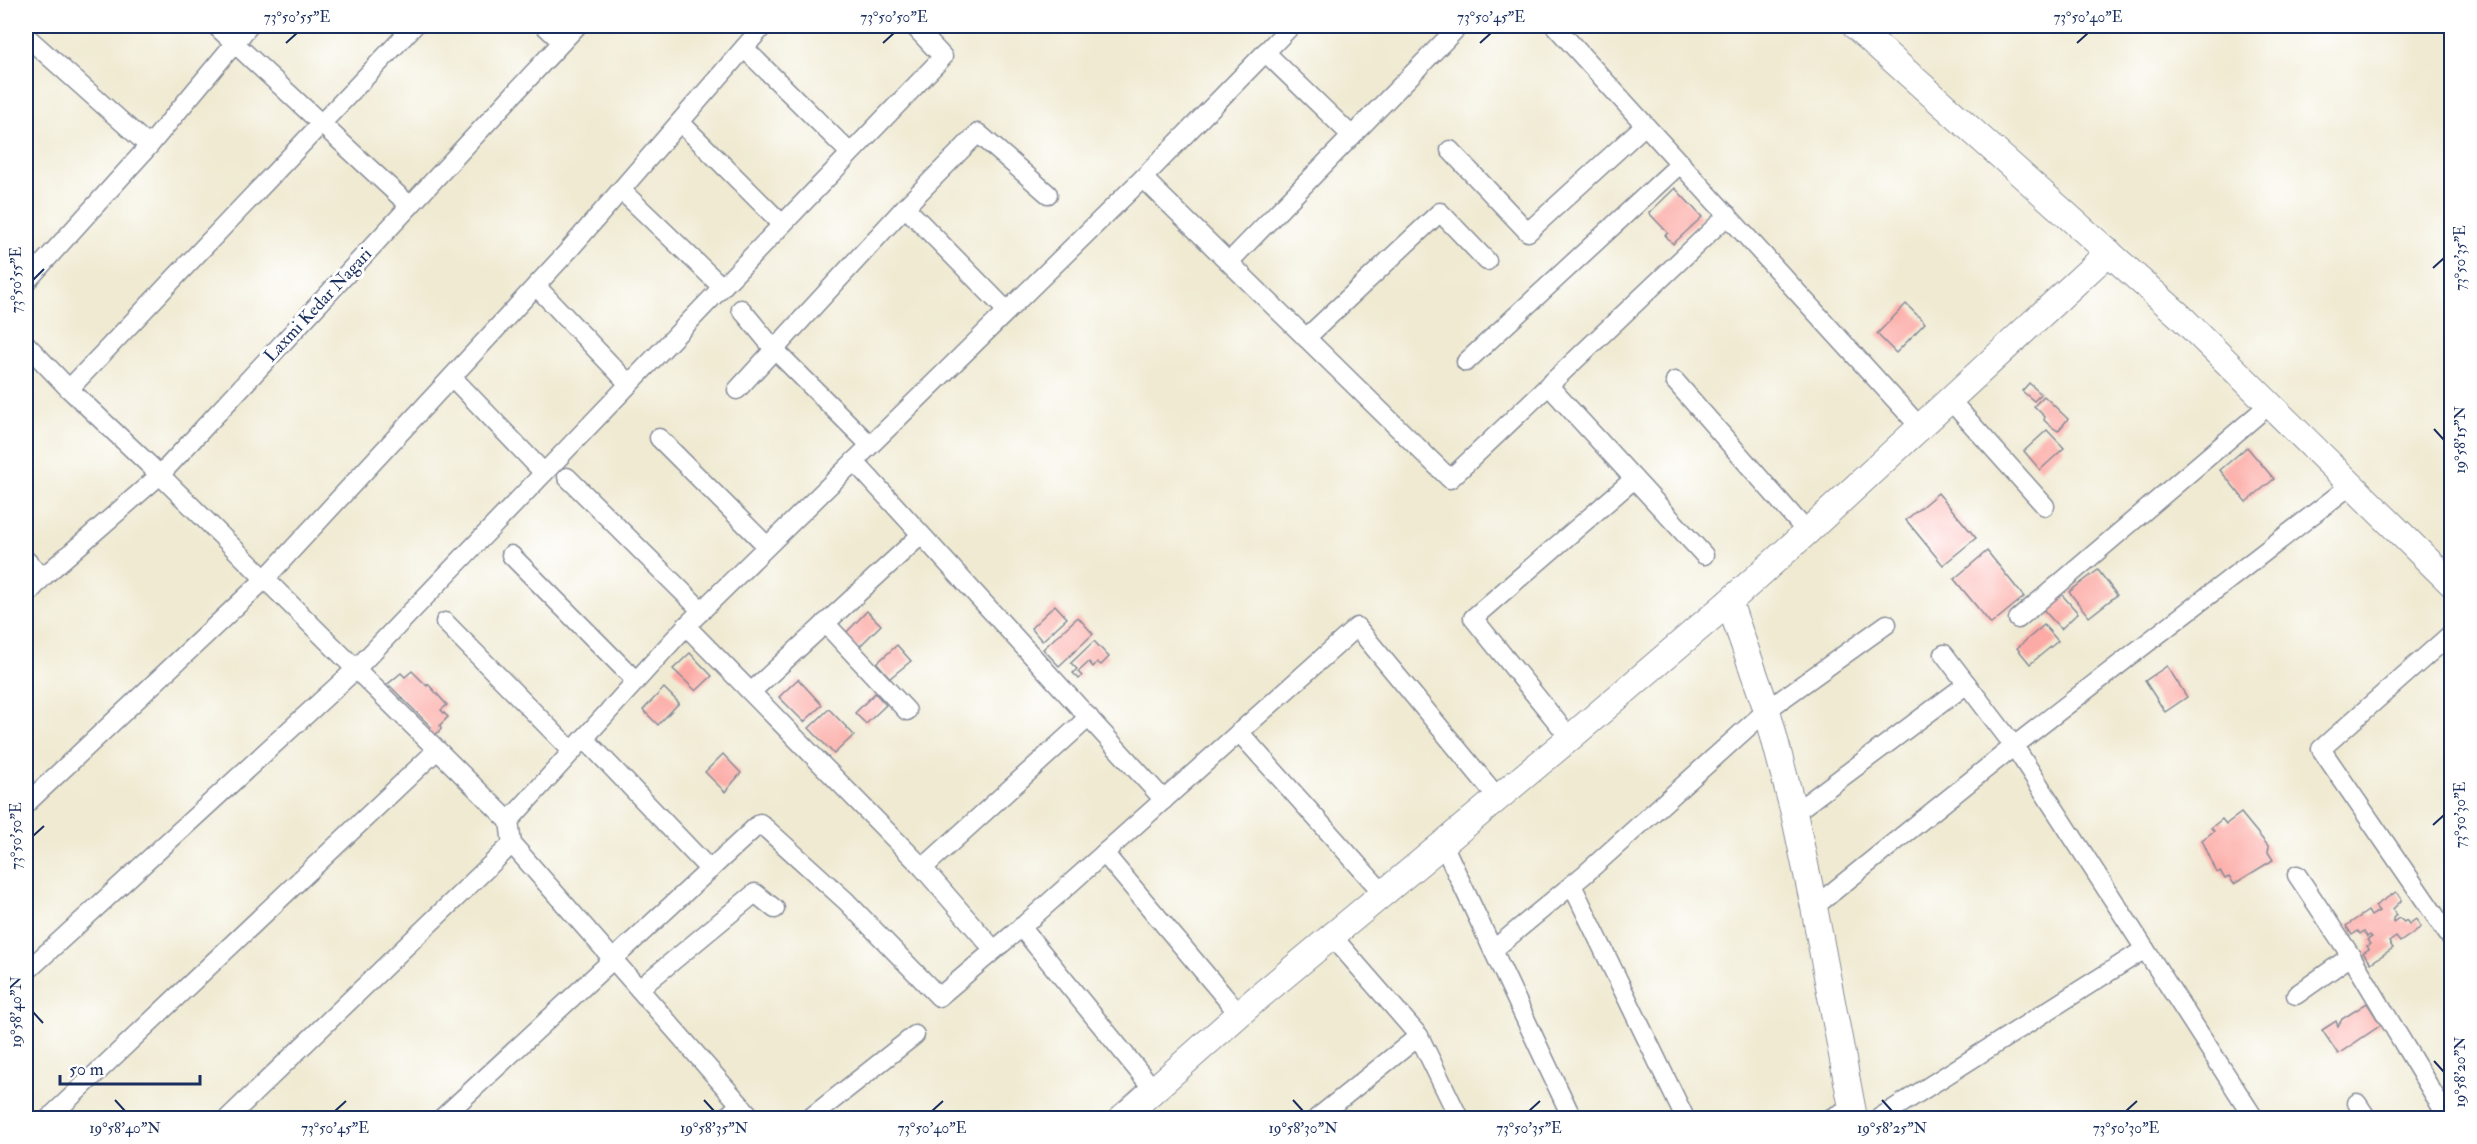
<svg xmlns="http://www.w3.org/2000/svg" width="2477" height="1144" viewBox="0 0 2477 1144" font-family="'IM FELL Double Pica',serif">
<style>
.building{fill:#fcaaa5}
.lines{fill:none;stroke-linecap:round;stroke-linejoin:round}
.street-casing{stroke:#868c98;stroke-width:21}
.secondary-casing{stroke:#868c98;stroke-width:28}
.street{stroke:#fff;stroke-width:18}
.secondary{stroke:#fff;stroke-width:26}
.ticks{fill:none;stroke:#1b2f5e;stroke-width:2}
.labels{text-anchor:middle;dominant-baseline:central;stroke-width:6;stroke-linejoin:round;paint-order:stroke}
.street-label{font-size:18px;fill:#1b2f5e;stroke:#fff}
.neatline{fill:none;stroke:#1b2f5e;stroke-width:2}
.ticks-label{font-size:15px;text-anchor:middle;fill:#1b2f5e}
</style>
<rect width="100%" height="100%" fill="#fff"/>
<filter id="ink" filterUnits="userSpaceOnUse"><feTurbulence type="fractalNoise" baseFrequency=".0167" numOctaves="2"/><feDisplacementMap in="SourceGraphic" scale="12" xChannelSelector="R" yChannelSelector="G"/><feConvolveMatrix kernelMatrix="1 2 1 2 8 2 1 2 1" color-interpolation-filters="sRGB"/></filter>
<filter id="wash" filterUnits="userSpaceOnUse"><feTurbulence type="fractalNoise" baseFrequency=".008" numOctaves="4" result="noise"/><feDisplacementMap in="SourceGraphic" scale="24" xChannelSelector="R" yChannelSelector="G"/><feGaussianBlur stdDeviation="1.35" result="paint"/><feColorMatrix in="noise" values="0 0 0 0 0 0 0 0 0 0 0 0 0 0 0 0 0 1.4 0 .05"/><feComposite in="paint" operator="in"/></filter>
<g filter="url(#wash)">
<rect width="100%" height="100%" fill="#f0ead2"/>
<g id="blocks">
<g class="building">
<path d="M1675,188L1702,217L1673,244L1665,235L1668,233L1649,213Z"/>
<path d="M1906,304L1925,323L1896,353L1877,334Z"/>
<path d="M2029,383L2041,394L2034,401L2022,391Z"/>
<path d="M2044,396L2068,419L2058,431L2049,425L2044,420L2045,417L2034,406Z"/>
<path d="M2047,430L2064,448L2040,470L2024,451Z"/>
<path d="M2247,447L2274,479L2246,502L2220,470Z"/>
<path d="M1938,493L1976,538L1943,565L1906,520Z"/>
<path d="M1987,551L2024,597L1991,624L1954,579Z"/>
<path d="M2098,570L2117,595L2089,617L2069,592Z"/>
<path d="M2056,588L2078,613L2061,629L2038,604Z"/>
<path d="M1055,605L1067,618L1042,641L1031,628Z"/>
<path d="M867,611L881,625L857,649L843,636Z"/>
<path d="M1078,617L1093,634L1059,666L1043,649Z"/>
<path d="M2044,625L2058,641L2030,664L2017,648Z"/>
<path d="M1094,641L1109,657L1101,665L1097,662L1093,667L1089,662L1078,672L1082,676L1079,679L1073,673L1077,669L1071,663Z"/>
<path d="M897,645L911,661L890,678L877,663Z"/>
<path d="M690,653L712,676L696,691L673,669Z"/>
<path d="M2167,666L2187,697L2165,712L2145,681Z"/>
<path d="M412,671L427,686L428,684L447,705L441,710L448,717L440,725L441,729L433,738L426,732L431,727L390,686L385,691L383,688L401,673L405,677Z"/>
<path d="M798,679L822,705L804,722L779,697Z"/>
<path d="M664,688L679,703L658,725L643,710Z"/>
<path d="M875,693L886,705L866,724L855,713Z"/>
<path d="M829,709L854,735L834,754L809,728Z"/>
<path d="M723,754L741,773L725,792L705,772Z"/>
<path d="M2241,813L2269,847L2268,852L2273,860L2234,884L2229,877L2225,879L2220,871L2217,873L2202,840L2214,831L2211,828L2222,819L2226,824Z"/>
<path d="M2396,892L2401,897V901L2393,909L2396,915L2393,918V922L2399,918L2404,922L2406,920L2409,924L2416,919L2421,927L2400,942L2396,937L2389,942L2393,948L2371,963L2363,953L2369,949L2367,946L2370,944L2367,940L2372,937L2370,935L2367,937L2364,931L2360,934L2358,931L2352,935L2346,926L2368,911L2371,916L2379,911L2375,906Z"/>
<path d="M2367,1003L2381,1025L2338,1054L2322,1030L2336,1021L2338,1026L2342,1019Z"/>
<path d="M2432,1113L2435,1118H2423Z"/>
</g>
</g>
</g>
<g filter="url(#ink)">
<use href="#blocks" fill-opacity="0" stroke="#868c98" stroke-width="1.5"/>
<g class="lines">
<g class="street-casing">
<g id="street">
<path d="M216,26L410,206"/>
<path d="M545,26L562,42"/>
<path d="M577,26L160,475L265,579L568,251L763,26"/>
<path d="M1555,26L1920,427"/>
<path d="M26,36L149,146"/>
<path d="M744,48L850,153"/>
<path d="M1265,52L1352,136"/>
<path d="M680,122L782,224"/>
<path d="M1450,150L1528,232L1645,125"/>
<path d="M1143,178L1450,479L1728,215"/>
<path d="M621,190L722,287"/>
<path d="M905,207L1007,311"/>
<path d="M1229,262L1459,26"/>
<path d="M26,282L149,146L249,26"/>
<path d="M536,286L629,384"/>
<path d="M741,309L774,349L870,445"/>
<path d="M1306,338L1440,212L1487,261"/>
<path d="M26,344L69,389L414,26"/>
<path d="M1466,362L1681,163"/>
<path d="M452,377L544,473"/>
<path d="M1675,381L1807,532"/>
<path d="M1548,385L1704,555"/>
<path d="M737,390L905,207L978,133L1048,194"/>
<path d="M1950,400L2045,506"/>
<path d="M659,438L767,546"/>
<path d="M854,461L1164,800"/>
<path d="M567,477L702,611"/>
<path d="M511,555L636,681"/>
<path d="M26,560L43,577L160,475L69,389"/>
<path d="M26,596L43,577"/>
<path d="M2018,619L2270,404"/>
<path d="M445,622L572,751"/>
<path d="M825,623L907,711"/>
<path d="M686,626L1143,178L1291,26"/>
<path d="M2452,633L2321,749L2452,940"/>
<path d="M1944,654L2014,746L2351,485"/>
<path d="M751,692L921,535"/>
<path d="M1239,732L1383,893"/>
<path d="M584,738L710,870"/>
<path d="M1570,738L1473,618L1634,479"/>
<path d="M26,804L265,579L509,821L512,844L752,1118"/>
<path d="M1794,813L1967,684"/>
<path d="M509,821L686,626L923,868L994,950"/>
<path d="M1443,844L1572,1118"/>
<path d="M1104,853L1239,1014"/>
<path d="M923,868L1089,717"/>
<path d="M2297,875L2351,956L2448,1118"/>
<path d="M1572,885L1685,1118"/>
<path d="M1814,907L2014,746L2254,1118"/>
<path d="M1021,927L1154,1090"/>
<path d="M1332,936L1419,1036"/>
<path d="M1493,950L1585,874L1767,710L1887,624"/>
<path d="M26,972L356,669L943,57L914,26"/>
<path d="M639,989L755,893L775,909"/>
<path d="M2296,995L2351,956"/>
<path d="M2357,1103L2367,1118"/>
<path d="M49,1118L437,750"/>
<path d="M228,1118L512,844"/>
<path d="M442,1118L760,823L846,901L939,997L1025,924L1357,627L1498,798"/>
<path d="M725,1118L740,1105"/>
<path d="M810,1118L915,1035"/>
<path d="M1317,1118L1419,1036L1459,1118"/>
<path d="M1831,1118L1851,1108"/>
<path d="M1879,1118L2145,949"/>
</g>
</g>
<g class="secondary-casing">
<g id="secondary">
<path d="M1855,26L2181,317L2452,584"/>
<path d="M1729,602L1767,710L1794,813L1814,907L1854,1118"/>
<path d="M1122,1118L1254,1001L1570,738L1729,602L1807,532L2109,252"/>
</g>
</g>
<use href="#street" class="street"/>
<use href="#secondary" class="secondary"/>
</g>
</g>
<path class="ticks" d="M286,43L297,33M883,43L894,33M1480,43L1491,33M2077,43L2088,33M2433,268L2444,258M33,280L44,269M2434,429L2444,440M2433,825L2444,815M33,836L44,826M33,1012L43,1023M2434,1061L2444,1072M115,1100L125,1111M704,1100L714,1111M1293,1100L1303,1111M1882,1100L1892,1111M335,1111L346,1101M932,1111L943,1101M1529,1111L1540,1101M2126,1111L2137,1101"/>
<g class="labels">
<g class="street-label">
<text transform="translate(318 305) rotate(-47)">Laxmi Kedar Nagari</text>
</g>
</g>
<rect width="2477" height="1144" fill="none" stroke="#fff" stroke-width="66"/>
<path d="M60 1075v9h140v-9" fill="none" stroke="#1b2f5e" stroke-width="3"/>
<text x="69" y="1075" font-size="18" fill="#1b2f5e" stroke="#ffffff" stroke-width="4.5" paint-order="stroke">50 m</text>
<rect x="33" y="33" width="2411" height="1078" class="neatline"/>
<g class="ticks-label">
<text x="297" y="22">73°50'55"E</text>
<text x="894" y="22">73°50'50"E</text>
<text x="1491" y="22">73°50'45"E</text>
<text x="2088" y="22">73°50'40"E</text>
<text transform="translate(2460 258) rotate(-90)" y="5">73°50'35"E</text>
<text transform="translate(16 280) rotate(-90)" y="5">73°50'55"E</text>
<text transform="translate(2460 440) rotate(-90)" y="5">19°58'15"N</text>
<text transform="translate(2460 815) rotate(-90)" y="5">73°50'30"E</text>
<text transform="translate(16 836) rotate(-90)" y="5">73°50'50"E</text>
<text transform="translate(16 1012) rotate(-90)" y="5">19°58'40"N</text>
<text transform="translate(2460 1072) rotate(-90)" y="5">19°58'20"N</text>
<text x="125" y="1133">19°58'40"N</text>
<text x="335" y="1133">73°50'45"E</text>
<text x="714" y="1133">19°58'35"N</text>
<text x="932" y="1133">73°50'40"E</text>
<text x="1303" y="1133">19°58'30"N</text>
<text x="1529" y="1133">73°50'35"E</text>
<text x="1892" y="1133">19°58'25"N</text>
<text x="2126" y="1133">73°50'30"E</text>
</g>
</svg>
